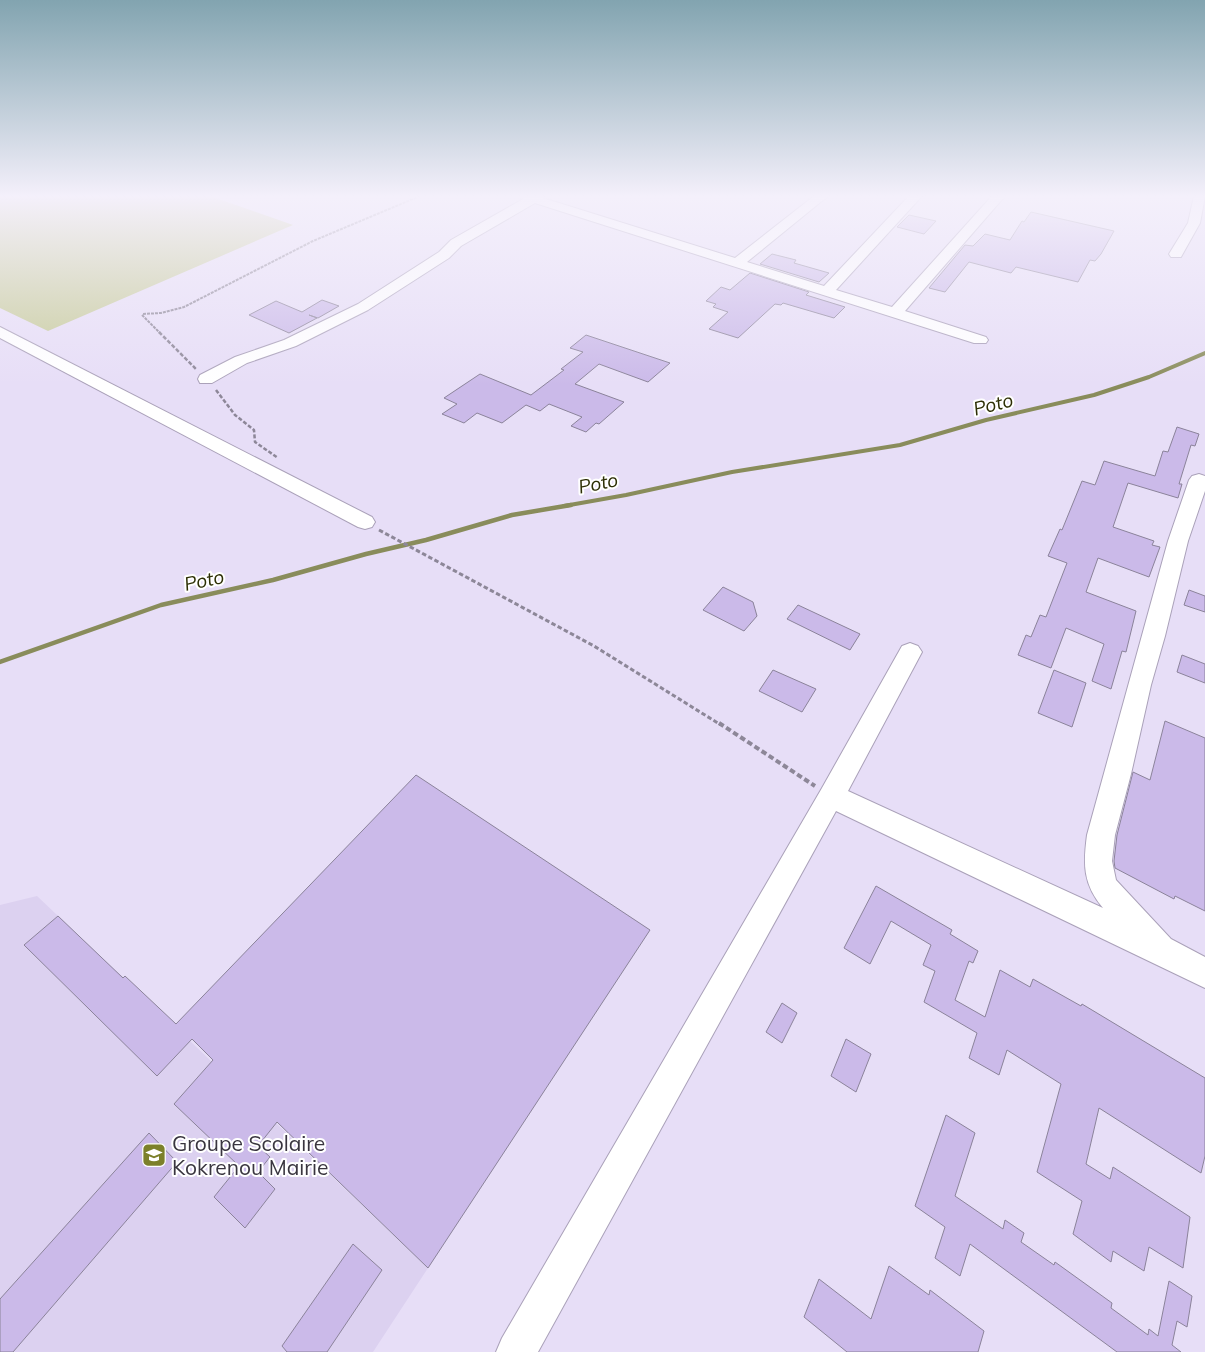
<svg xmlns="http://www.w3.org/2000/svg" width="1205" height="1352" viewBox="0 0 1205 1352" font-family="Mulish,sans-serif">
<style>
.built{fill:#dcd1f0}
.green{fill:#c7cb9b}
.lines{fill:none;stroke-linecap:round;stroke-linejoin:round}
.stream-far1{stroke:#898c5b;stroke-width:4}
.stream{stroke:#898c5b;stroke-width:4.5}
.building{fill:#cbbae9;stroke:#8b839a}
.minor-casing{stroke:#aaa1b9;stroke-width:2}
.path-far3{stroke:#8d8798;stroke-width:2;stroke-dasharray:3 1;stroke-linecap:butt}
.path-far2{stroke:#8d8798;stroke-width:2.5;stroke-dasharray:4 2;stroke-linecap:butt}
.path-far1{stroke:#8d8798;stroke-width:3;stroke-dasharray:4.5 2.5;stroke-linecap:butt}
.path{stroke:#8d8798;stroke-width:4;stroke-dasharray:5.5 3;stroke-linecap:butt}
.minor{fill:#fff;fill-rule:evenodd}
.labels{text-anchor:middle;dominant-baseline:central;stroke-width:4;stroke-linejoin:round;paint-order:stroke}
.water-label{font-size:19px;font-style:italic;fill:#2d2f05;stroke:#fff}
.near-poi-label{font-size:21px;fill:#39353f;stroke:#fff;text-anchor:start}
</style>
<rect width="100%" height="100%" fill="#e7def7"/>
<path class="built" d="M37,896L112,967L176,1024L190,1041L428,1268L373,1352H0V905Z"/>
<path class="green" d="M0,196H210L293,225L48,331L0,308Z"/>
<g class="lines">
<path class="stream-far1" d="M564,506L626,495L732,472L900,445L986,420L1094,395L1149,377L1205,353"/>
<path class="stream" d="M0,662L161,605L273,580L366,554L426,540L512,515L571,505"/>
</g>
<g class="building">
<path d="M1031,212L1114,231L1101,254L1095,261L1090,260L1078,282L1016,267L1011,273L969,262L945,292L929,288L965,245L973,246L985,234L1010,240L1022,221L1024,222Z"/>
<path d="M909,215L936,221L924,234L897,227Z"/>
<path d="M772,254L796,260L794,263L829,273L819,282L760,264Z"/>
<path d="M750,273L809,292L806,295L845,307L834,318L783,303L781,305L775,304L738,338L709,329L728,312L713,307L716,304L706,301L721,287L730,290Z"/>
<path d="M322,300L339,306L318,318L309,315L317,318L289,333L249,315L276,301L302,312Z"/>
<path d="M586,335L670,363L648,382L599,364L575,384L624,402L599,424L596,423L586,432L571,426L582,417L549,404L540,411L526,405L502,423L477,413L464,423L442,414L457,404L444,398L480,374L531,395L564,370L561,369L583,352L570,348Z"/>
<path d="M1177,427L1199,434L1195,446L1191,445L1179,484H1182L1178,498L1128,483L1113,527L1154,541L1152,545L1160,547L1149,577L1098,558L1086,592L1136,611L1126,652L1122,651L1111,689L1092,681L1104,644L1066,628L1051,668L1018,655L1026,635L1031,637L1040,615L1046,617L1067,563L1048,556L1060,529L1062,530L1082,481L1095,485L1104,461L1155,476L1163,451L1168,452Z"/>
<path d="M723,587L753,602L757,616L744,631L703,610Z"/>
<path d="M1189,590L1205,596V612L1184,605Z"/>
<path d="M798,605L860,634L850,650L787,619Z"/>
<path d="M1182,655L1205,664V683L1177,672Z"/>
<path d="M773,670L816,689L802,712L759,691Z"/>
<path d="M1054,670L1086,683L1072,727L1038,713Z"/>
<path d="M1165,721L1205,738V911L1175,896L1174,899L1115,868L1114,861L1117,835L1133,772L1150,780Z"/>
<path d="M416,775L650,930L428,1268L277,1122L258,1146L270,1157L258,1172L275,1189L245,1228L214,1197L239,1166L174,1104L213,1060L192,1039L157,1076L24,945L58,916L123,978L125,976L176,1024Z"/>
<path d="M876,886L952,930L950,934L978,951L973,963L969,961L955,1000L985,1017L1000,970L1030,987L1033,979L1081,1006L1082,1004L1205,1078V1156L1201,1173L1099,1108L1086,1164L1110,1179L1113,1167L1190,1217L1183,1268L1149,1247L1144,1271L1113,1251L1111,1262L1073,1234L1082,1201L1037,1172L1061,1084L1007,1050L999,1075L969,1058L977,1033L924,1002L935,971L923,965L931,945L891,921L870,964L844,948Z"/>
<path d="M782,1003L797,1013L782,1043L766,1032Z"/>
<path d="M846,1039L871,1054L856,1092L831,1076Z"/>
<path d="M946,1115L975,1133L955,1196L1003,1229L1005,1220L1024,1233L1021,1242L1054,1265L1055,1262L1112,1303L1111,1308L1148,1335L1149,1329L1158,1336L1169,1281L1192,1296L1187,1327L1177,1321L1172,1345L1181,1352H1117L970,1244L960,1276L935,1258L945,1227L915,1206Z"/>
<path d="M149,1133L177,1162L13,1352H0V1299Z"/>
<path d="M353,1244L382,1270L327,1352H287L282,1346Z"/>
<path d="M889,1266L929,1295L930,1290L984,1331L978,1352H847L804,1317L819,1279L871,1319Z"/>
</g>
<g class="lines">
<g class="minor-casing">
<g id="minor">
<path d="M519,196H544L543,198L735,258L814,196H828L747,262L824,286L909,196H922L836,290L892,307L992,196H1005L905,311L986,337L988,340L986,343H974L535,203L461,246L449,258L368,310L296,346L247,363L212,383H200L198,379L200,375L235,357L284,340L358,304L439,252L451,240L523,199Z"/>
<path d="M1194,196H1205L1200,223L1181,257H1171L1169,254L1188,223Z"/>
<path d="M0,327L372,517L375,522L372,527L365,529L358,527L0,338Z"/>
<path d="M1199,474L1205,476V491L1188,541L1165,636L1151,685L1131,774L1115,835L1112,861L1116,880L1171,939L1205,957V988L836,811L538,1352H496L502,1338L822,788L902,646L910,643L918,646L922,652L848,791L1103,908C1083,884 1083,865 1087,835L1168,541L1189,480L1192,476Z"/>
</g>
</g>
<g class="path-far3">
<path d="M143,314L161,313L184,307L313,241L420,196"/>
<path d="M142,315L160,333"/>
</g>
<g class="path-far2">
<path d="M159,332L196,369"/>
<path d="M216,390L235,415L254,430L255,442L278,458"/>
</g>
<path class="path-far1" d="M379,530L594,646L721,725"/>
<path class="path" d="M719,723L815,786"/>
<use href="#minor" class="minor"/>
</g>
<linearGradient id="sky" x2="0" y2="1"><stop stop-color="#82a4b0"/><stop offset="0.51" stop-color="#f4f0fb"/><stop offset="1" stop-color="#f4f0fb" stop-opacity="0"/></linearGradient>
<rect width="1205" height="385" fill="url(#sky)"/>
<defs>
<g id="school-square" transform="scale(1.25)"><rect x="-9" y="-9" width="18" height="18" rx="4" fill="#7c802a" stroke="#fff"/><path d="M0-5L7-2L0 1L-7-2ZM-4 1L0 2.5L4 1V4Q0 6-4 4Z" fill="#fff"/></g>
</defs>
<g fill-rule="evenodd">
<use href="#school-square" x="154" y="1155"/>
</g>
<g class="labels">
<g class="water-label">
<text transform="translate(993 404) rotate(-14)">Poto</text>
<text transform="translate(598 483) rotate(-11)">Poto</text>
<text transform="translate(204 580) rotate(-12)">Poto</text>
</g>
<g class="near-poi-label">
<text x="172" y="1143">Groupe Scolaire<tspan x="172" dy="24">Kokrenou Mairie</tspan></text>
</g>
</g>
</svg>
